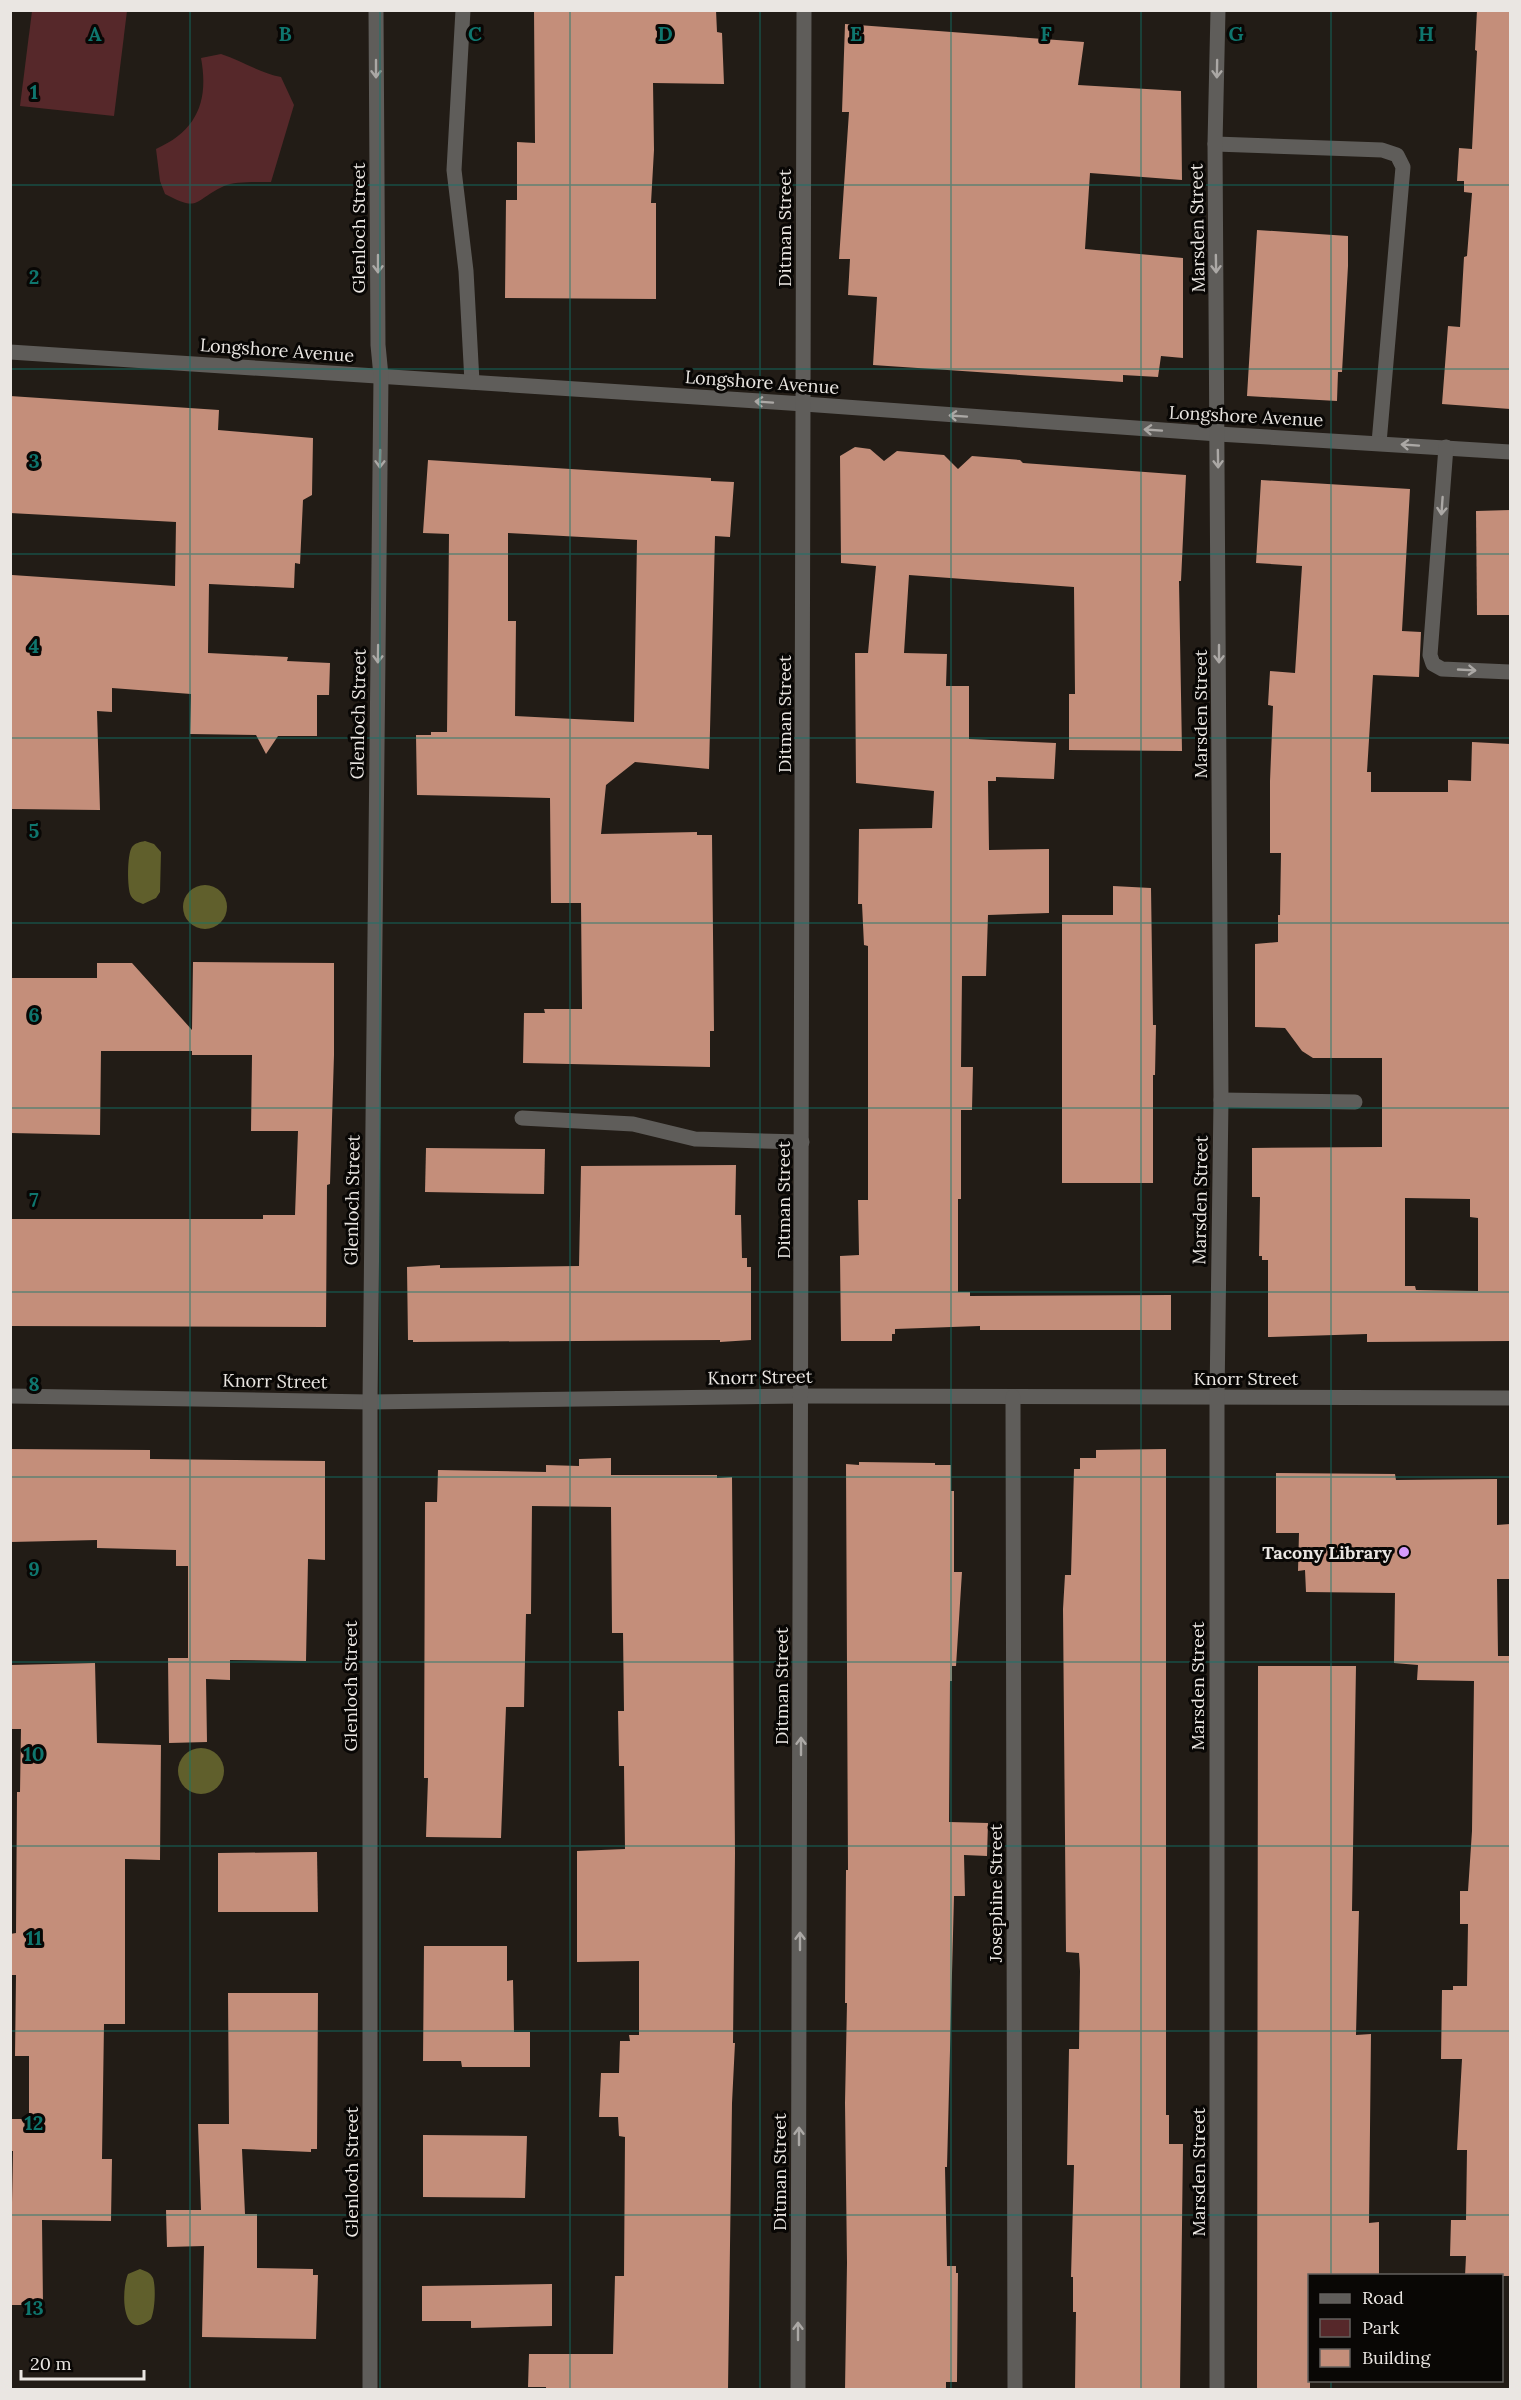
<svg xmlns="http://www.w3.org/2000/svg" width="1521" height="2400" viewBox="0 0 1521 2400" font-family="Lora,serif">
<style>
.green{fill:#56282a}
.water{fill:#605f2c}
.building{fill:#c48e7a;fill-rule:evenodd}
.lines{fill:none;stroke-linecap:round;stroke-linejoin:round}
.minor{stroke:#5f5d5a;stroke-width:15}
.oneway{stroke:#aba8a5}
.grid{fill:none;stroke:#0f766e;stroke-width:1.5;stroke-opacity:0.55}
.poi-dot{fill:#d59bfb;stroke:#090705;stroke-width:2}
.labels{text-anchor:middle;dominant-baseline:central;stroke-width:6;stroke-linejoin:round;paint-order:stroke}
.street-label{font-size:18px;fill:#eae6e2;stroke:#090705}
.poi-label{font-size:18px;font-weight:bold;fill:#eae6e2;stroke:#090705;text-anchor:end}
.grid-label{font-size:20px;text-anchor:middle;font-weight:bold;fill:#0f766e;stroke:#090705;stroke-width:6;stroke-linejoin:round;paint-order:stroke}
</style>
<rect width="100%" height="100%" fill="#221c16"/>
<g class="green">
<path d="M32,11H127L114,116L20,106Z"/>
<path d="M221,54C242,61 260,73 281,77L294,105L271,182C259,182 234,181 224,186C194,200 200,213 165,194L160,181L156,149C197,131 209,101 201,58Z"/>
</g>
<g class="water">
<path d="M145,841L154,844L161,852L160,892L156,898L143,904C138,902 134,901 131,896C127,889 127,854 132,847C135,843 140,842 145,841Z"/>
<circle cx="205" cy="907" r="22"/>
<circle cx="201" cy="1771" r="23"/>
<path d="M140,2269C145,2271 150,2272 153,2278C156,2287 155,2310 151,2319C121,2343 121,2290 128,2274Z"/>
</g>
<g class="building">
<path d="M534,10H716L717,32L722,33L724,84L653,83L654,150L651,203H656V299L505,298L506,200H517V142L535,143Z"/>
<path d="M1477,10H1510V409L1442,404L1448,326L1460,327L1464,257L1467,256L1472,193L1464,192V181H1457L1459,148L1472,149L1477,51L1475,50Z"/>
<path d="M845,24L1084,42L1078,85L1181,91L1182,180L1090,173L1085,249L1183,258V358L1161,356L1158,377L1123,375V382L873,365L877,297L848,295L850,259H839L849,112H842Z"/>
<path d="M1257,230L1348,236V266L1342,372H1338L1337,401L1247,396Z"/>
<path d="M10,396L219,410L218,430L313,438L312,495L303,500L300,564L295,563L294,588L209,584L208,653L288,657L287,661L330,663L329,695H317V736H278L266,754L256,735L190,734L191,694L112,688V712L97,711L100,810L12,809V575L175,586L176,522L10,513Z"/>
<path d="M855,447L870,449L884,461L897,451L944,455L958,469L972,456L1020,460L1023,463L1186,475L1181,581H1179L1182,751L1069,750V694H1075L1074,587L909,575L904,653L947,654L946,686H969V739L1056,743L1054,779L996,777V781H988L989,850L1049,849V913L988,915L986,976H962L961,1067H973L972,1110H961V1199H958V1292H970V1296L1171,1295V1330H980V1326L895,1329V1334H892V1341H841L840,1256L859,1255L858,1200H868V946L864,945L862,904H858L859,829L932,828L934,791L856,783L855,653H868L876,566L841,563L840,456Z"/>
<path d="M428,460L711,478V481L734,482L730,537L715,536L709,769L635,762L606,785L601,834L697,832V835H712L714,1031H710V1067L523,1063L524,1013H545L544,1009H582L581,903H551L550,798L417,795L416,735H431V732H447L449,534L423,533ZM508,533L637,540L634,722L515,716L516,621H508Z"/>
<path d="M1261,480L1410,489L1402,631L1421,632L1419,677L1373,675L1367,772H1371V792H1448V780L1471,781L1472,742L1510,744V1341L1367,1342V1334L1268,1337V1260H1262V1256H1259L1260,1197H1252V1148L1382,1147V1058H1313L1302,1051L1285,1028L1255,1027V944L1278,942V915H1280L1281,853H1270V781L1273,706L1268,705L1270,671L1295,673L1302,566L1256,563ZM1405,1198L1470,1199V1217L1478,1218V1291L1416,1290L1415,1286H1405Z"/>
<path d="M1510,510V615H1477L1476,511Z"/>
<path d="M1113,886L1151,888L1153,1025H1156L1155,1075H1153V1183H1062V915H1113Z"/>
<path d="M193,962L334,963V1055L330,1184L327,1185L326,1327L10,1326V1219H263V1215H295L298,1131H251L252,1055H192V1051H101L100,1135L10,1133V978H97V963H132L192,1030Z"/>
<path d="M426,1148L545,1149L544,1194L425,1192Z"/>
<path d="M736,1165L735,1215H741L742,1258H747V1267H751V1340L720,1342V1340L413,1342V1340H408L407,1267L440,1265V1268L579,1266L581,1166Z"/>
<path d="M11,1449L150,1450V1459L325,1461V1560L308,1559L306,1661L230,1660V1680L206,1679L207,1742L169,1743L168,1658H188V1566H176V1550L97,1548V1540L11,1542Z"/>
<path d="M1166,1449V2115H1169V2144H1183L1180,2390L1075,2389L1076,2312H1073V2277H1071L1074,2165H1067L1069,2049H1079L1080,1971L1079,1953L1066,1952L1063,1609L1065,1575H1071L1074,1469H1080V1458H1096V1450Z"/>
<path d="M611,1458V1475H717V1478L732,1477L735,1853L733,2043H735L732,2103L728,2390H546V2387H528L529,2354H613L615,2276H624L625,2137L619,2136L618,2117H599L601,2073H619L620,2041H630L629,2035H639V1961L577,1962V1851L625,1849L624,1766H619L618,1711H624L623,1633H612L611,1507L532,1506L531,1614H526L524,1707H506L501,1838L426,1837L428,1778H424L425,1502H437L438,1470L546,1472V1465L579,1466V1459Z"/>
<path d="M859,1462L935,1463V1465H951V1491H954V1572H962L956,1666H952V1681H950L949,1822L988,1823L987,1856L964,1855L965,1896H954L947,2167H945L947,2266H956V2273H958L957,2382H946V2390H845L847,2263L845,2103L847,2003H845L846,1870H848L846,1464L859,1465Z"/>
<path d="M1276,1473L1395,1474L1396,1480L1497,1479V1525L1510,1524V1579H1497L1498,1656H1510V2276H1465L1466,2256H1450L1451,2220H1466L1467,2150H1457L1462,2059H1441L1442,1990H1453V1986H1467L1468,1924H1460V1891H1468L1472,1831L1474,1681L1417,1680L1418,1665L1394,1663L1395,1593L1306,1592L1305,1570L1298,1571L1299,1533H1276Z"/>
<path d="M95,1663L97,1743L161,1745L160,1860L125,1859V2024H104L102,2159H112L111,2221L42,2220L43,2305H10L13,2151H10V2119H29V2056H15L16,1975H10V1934L16,1933L17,1792H20L21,1729H10V1665Z"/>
<path d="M1258,1666H1356L1352,1911H1359L1356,2035L1371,2034L1369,2223L1379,2222V2276H1310V2390H1257Z"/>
<path d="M317,1852L318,1912H218V1853Z"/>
<path d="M424,1946H507V1981L513,1980L514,2032H530V2067H462L461,2061H423Z"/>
<path d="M228,1993H318L317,2149H311V2152L242,2149L245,2214H257V2268L313,2269V2275H318L316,2339L202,2337L204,2246L167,2247L166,2210H201L198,2124H229Z"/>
<path d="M423,2135L527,2136L525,2198L423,2197Z"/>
<path d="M552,2284V2326L471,2328V2321H422V2286Z"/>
</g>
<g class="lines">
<g class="minor">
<path d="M463,10L454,170L466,271L472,382"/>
<path d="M1215,144L1382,150L1397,155L1403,167L1379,443"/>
<path d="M10,352L804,404L1218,434L1510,452"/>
<path d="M1446,447L1430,655L1433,664L1442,669L1510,672"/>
<path d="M1221,1100L1355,1102"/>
<path d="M522,1118L633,1124L695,1139L802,1142"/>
<path d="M10,1396L370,1402L802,1396L1510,1398"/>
<path d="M1013,1397L1015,2390"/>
<path d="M370,2390V1402L381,376L378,345L376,10"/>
<path d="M798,2390L804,10"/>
<path d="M1217,2390V1398L1221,1100L1215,144L1218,10"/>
</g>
</g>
<defs><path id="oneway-shaft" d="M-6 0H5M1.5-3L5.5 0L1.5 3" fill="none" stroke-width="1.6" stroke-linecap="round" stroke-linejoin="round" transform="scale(1.5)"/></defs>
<g class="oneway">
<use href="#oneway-shaft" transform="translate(376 69) rotate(90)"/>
<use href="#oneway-shaft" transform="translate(1217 69) rotate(91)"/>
<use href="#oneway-shaft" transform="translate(378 264) rotate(90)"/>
<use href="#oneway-shaft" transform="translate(1216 264) rotate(89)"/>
<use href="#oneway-shaft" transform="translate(764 402) rotate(-176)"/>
<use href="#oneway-shaft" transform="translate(958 416) rotate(-176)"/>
<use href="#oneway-shaft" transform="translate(1153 430) rotate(-176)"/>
<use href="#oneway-shaft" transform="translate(1410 445) rotate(-176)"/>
<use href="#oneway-shaft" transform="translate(380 459) rotate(91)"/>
<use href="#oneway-shaft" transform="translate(1218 459) rotate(89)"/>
<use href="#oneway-shaft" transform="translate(1442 506) rotate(94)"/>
<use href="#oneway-shaft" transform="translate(378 654) rotate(91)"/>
<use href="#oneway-shaft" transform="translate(1219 654) rotate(90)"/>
<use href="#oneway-shaft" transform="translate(1467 670) rotate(3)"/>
<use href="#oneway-shaft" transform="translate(801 1746) rotate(-90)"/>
<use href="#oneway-shaft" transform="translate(800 1941) rotate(-90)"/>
<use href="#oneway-shaft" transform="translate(799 2136) rotate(-90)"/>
<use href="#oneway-shaft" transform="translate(798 2331) rotate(-90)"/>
</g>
<path class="grid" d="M190,10V2390M380,10V2390M570,10V2390M760,10V2390M951,10V2390M1141,10V2390M1331,10V2276M10,185H1510M10,369H1510M10,554H1510M10,738H1510M10,923H1510M10,1108H1510M10,1292H1510M10,1477H1510M10,1662H1510M10,1846H1510M10,2031H1510M10,2215H1510M1331,2380V2390"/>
<circle class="poi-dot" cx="1404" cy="1552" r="6"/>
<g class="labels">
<g class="street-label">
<text transform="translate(358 228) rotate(-90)">Glenloch Street</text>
<text transform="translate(784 228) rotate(-90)">Ditman Street</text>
<text transform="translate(1197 228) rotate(-91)">Marsden Street</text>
<text transform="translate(277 350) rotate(4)">Longshore Avenue</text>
<text transform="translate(762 382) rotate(4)">Longshore Avenue</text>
<text transform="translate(1246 416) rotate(3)">Longshore Avenue</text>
<text transform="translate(358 714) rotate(-89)">Glenloch Street</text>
<text transform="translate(784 714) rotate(-90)">Ditman Street</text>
<text transform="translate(1200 714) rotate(-90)">Marsden Street</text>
<text transform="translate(352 1200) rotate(-89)">Glenloch Street</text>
<text transform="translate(783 1200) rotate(-90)">Ditman Street</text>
<text transform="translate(1200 1200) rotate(-89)">Marsden Street</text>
<text transform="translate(760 1377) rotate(-1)">Knorr Street</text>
<text x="1246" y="1378">Knorr Street</text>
<text transform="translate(275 1381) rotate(1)">Knorr Street</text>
<text transform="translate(350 1686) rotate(-90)">Glenloch Street</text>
<text transform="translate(781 1686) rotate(-90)">Ditman Street</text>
<text transform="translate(1197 1686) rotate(-90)">Marsden Street</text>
<text transform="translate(995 1893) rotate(-90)">Josephine Street</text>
<text transform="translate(351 2172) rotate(-90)">Glenloch Street</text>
<text transform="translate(779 2172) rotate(-90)">Ditman Street</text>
<text transform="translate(1198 2172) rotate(-90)">Marsden Street</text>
</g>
<g class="poi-label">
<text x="1392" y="1552">Tacony Library</text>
</g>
</g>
<g class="grid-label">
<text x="95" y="41">A</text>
<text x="285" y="41">B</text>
<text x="475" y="41">C</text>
<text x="665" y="41">D</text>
<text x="856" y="41">E</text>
<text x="1046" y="41">F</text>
<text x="1236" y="41">G</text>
<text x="1426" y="41">H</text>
<text x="34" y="99">1</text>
<text x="34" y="284">2</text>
<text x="34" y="468">3</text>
<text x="34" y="653">4</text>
<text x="34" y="838">5</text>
<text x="34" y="1022">6</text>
<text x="34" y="1207">7</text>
<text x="34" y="1391">8</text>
<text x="34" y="1576">9</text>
<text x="34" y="1761">10</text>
<text x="34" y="1945">11</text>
<text x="34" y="2130">12</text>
<text x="34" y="2315">13</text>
</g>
<rect width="1521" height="2400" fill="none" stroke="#eae6e2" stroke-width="24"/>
<rect x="1308" y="2274" width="195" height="108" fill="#090705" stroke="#63605d" stroke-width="1.5"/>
<rect x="1320" y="2294" width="30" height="9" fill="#5f5d5a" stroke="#63605d" stroke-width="1.5"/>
<text x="1362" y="2304" font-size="18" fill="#eae6e2">Road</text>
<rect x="1320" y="2319" width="30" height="18" fill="#56282a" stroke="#63605d" stroke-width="1.5"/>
<text x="1362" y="2334" font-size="18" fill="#eae6e2">Park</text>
<rect x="1320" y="2349" width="30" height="18" fill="#c48e7a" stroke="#63605d" stroke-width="1.5"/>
<text x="1362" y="2364" font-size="18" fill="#eae6e2">Building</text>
<path d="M21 2370v9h123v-9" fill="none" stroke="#eae6e2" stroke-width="3"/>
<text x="30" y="2370" font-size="18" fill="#eae6e2" stroke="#090705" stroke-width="4.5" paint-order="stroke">20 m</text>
</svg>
